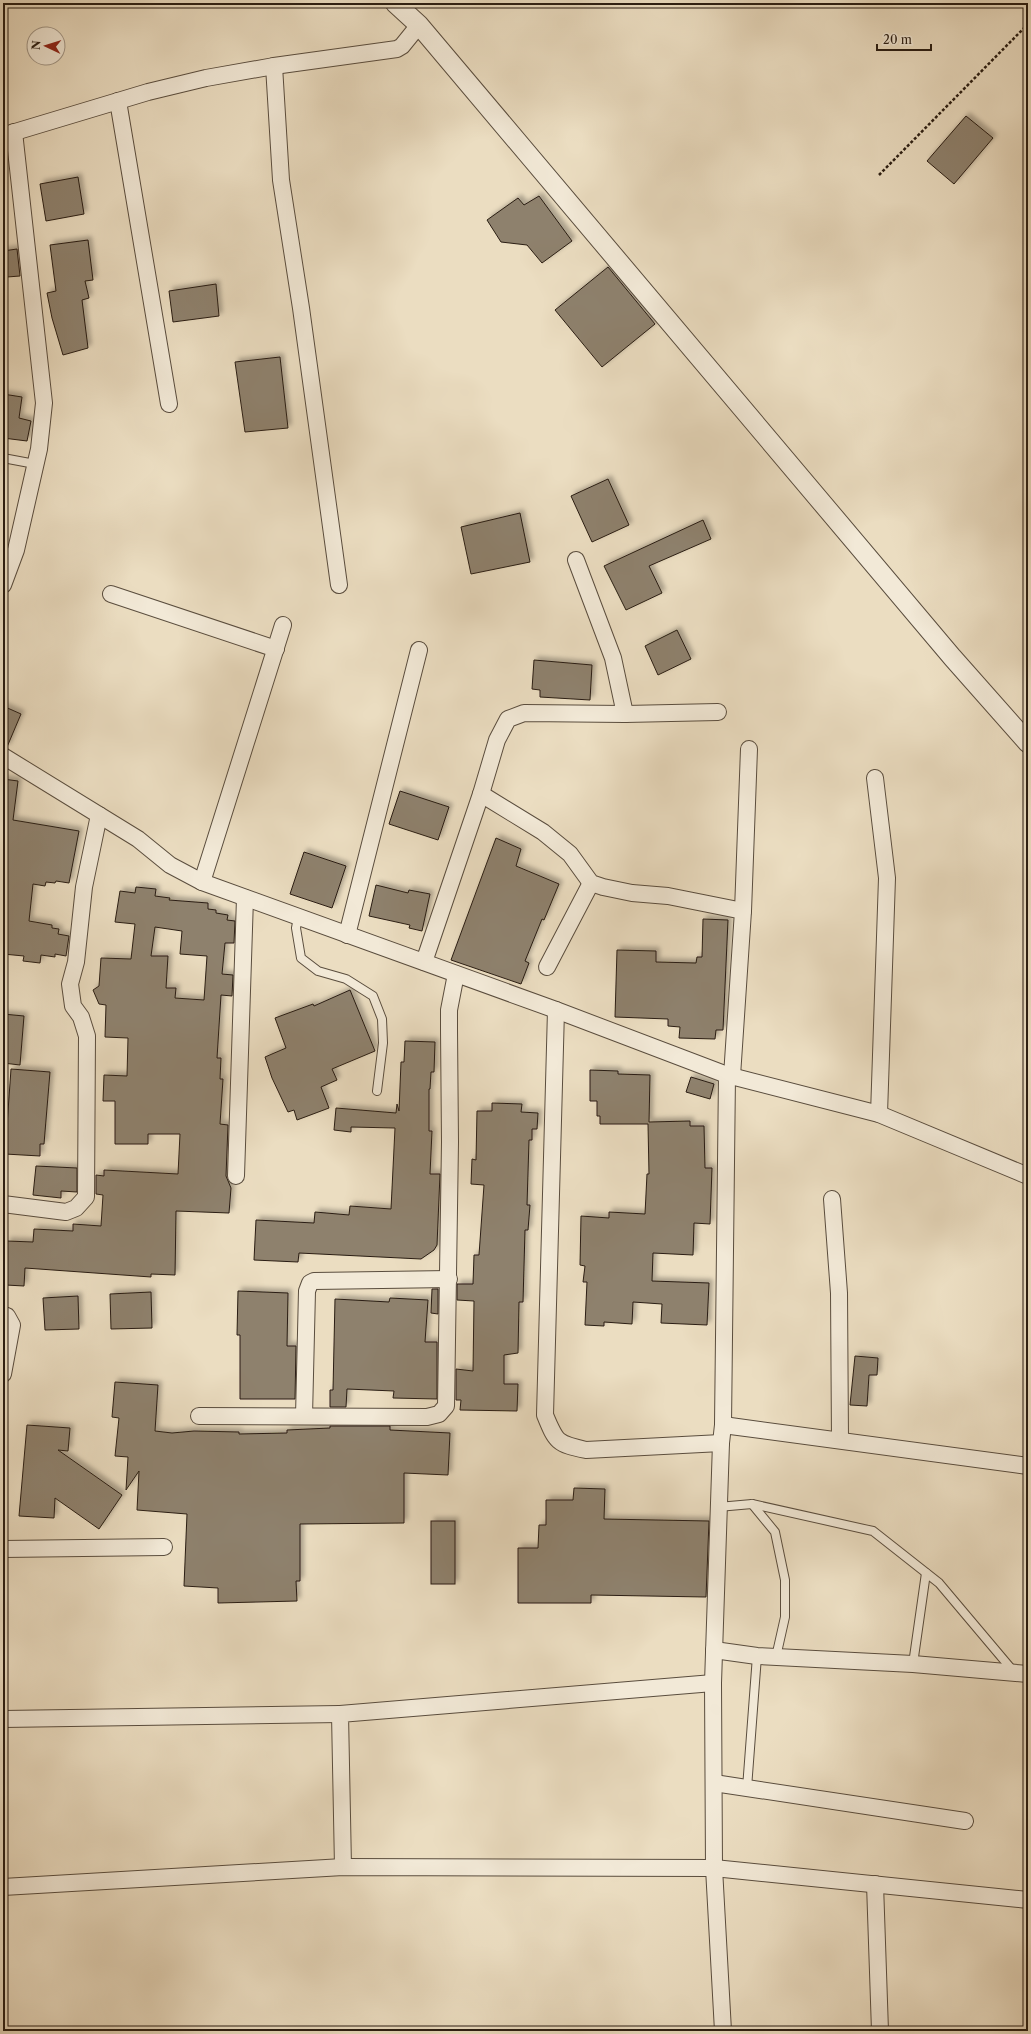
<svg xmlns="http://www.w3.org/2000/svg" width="1031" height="2034" viewBox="0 0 1031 2034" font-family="'Libre Caslon Text',serif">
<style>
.building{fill:#8e816d;stroke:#2a1d12;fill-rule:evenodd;filter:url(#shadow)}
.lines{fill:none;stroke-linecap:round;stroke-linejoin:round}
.service-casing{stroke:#5a4d3e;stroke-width:10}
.minor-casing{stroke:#5a4d3e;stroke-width:18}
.tertiary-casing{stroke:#5a4d3e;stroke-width:21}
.path{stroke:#2a1d12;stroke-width:2.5;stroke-dasharray:3 2;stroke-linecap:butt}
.service{stroke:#f2e9d7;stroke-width:8}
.minor{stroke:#f2e9d7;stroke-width:16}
.tertiary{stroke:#f2e9d7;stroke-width:19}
</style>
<defs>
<filter id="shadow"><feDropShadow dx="3.5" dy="-3.5" stdDeviation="2" flood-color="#0004"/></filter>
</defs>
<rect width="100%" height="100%" fill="#ebddc1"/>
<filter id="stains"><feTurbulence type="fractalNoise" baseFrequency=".005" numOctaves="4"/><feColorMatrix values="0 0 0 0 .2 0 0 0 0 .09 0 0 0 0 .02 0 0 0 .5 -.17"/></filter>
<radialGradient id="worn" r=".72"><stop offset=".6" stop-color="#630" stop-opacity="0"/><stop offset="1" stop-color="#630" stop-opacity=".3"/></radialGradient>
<g class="building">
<path d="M966,116L993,138L954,184L927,161Z"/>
<path d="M78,177L84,214L46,221L40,184Z"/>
<path d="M539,196L572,241L542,263L527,245L501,242L487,220L518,198L524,205Z"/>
<path d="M88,240L93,280L85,281L89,298L82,300L88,348L63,355L52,318L47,293L56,291L50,245Z"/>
<path d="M17,249L20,276L7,277L6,273H3V251Z"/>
<path d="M608,267L655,324L602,367L555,310Z"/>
<path d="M216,284L219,316L173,322L169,291Z"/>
<path d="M280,357L288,428L245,432L235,362Z"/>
<path d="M3,394L22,397L19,418L31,421L27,441L3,438Z"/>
<path d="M608,479L629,525L592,542L571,496Z"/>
<path d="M520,513L530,562L471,574L461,527Z"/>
<path d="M703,520L711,539L649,566L662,593L626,610L604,566Z"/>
<path d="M677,630L691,659L658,675L645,646Z"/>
<path d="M534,660L592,665L590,700L540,697V690L532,689Z"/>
<path d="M3,706L21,714L7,747H3Z"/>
<path d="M3,779L18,781L13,820L79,831L69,883L56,881L55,883L46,882L45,886L33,884L29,921L52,925V928L59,929L58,934L69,936L66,956L55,954V957L41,955L40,963L23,961L24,956L3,954Z"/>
<path d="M400,791L449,807L438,840L389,824Z"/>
<path d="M496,838L521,849L516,866L559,884L544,920L542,919L525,961L529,963L521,984L451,960Z"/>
<path d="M304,852L346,866L332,908L290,894Z"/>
<path d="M376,885L408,893L409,890L430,894L422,931L409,928L410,925L369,916Z"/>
<path d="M136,887L156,889L155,896L170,898L169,900L208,903V909L216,910V913L228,915L227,920L235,921L234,943H225L222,974L233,975L232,996L221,995L217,1058H221L220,1079H223L220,1124L228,1125L226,1176L231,1188L229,1213L176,1211L175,1275L151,1274V1277L25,1268L24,1286L6,1285L7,1241L33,1242L34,1229L73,1231V1224L101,1226L103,1195L96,1194V1175L104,1176V1170L178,1174L180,1134H148V1144H115V1101H103L104,1075L127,1076L128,1038L105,1037L106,1005L99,1004L93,990L99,986L101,958L131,959L135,924L115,922L120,891L135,893ZM155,927L182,931L180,954L207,956L204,1000L175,998L176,988H166L168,956H151Z"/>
<path d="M703,919L728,920L723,1030H716L715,1039L679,1038L680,1027L668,1026V1019L615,1017L617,950L656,951V962L696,963L697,957H702Z"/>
<path d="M350,990L375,1051L332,1069L337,1080L321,1087L329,1108L297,1120L294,1110L288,1112L272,1078L265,1057L286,1048L275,1018L313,1004L314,1006Z"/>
<path d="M3,1014L24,1016L20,1065L3,1063Z"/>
<path d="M405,1041L435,1042L434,1072H431L430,1089H429V1131H432L430,1174H440L437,1245L434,1250L421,1259L299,1253L298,1262L254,1260L256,1220L314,1223L315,1212L349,1215L350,1206L391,1209L395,1128L351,1127V1132L334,1130L336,1108L396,1113L397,1104L399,1111L401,1062H404Z"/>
<path d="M11,1069L50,1072L44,1144H40V1156L5,1154Z"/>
<path d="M590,1070L618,1071V1074L650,1075L649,1122L690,1121V1126H704L705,1168H712L710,1224L694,1223L693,1255L653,1253L652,1281L709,1283L707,1325L661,1323L662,1304L633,1302L632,1324L604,1322V1326L585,1325L587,1282H583L585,1266L580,1265L581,1216L609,1218V1212L645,1214L647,1174H649L648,1124H600V1116H597V1101H590Z"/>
<path d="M691,1077L714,1084L710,1099L686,1092Z"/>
<path d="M492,1103L522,1104L521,1112L538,1113L537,1129H532V1140H529L527,1205H530L528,1230H525L523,1302H519L518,1353L504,1355V1384H518L517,1411L460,1410L461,1400H456V1369L473,1371L474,1301L457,1300V1284H473L474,1255H479L484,1185L471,1184L472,1159L476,1160L477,1111H492Z"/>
<path d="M36,1166L77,1168V1192L61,1191V1198L33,1195Z"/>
<path d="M432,1289H438V1314L431,1313Z"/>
<path d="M238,1291L288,1293L287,1346H296L295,1399H240V1335H237Z"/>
<path d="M151,1292L152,1328L111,1329L110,1294Z"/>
<path d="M78,1296L79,1329L45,1330L43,1298Z"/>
<path d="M390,1298L428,1300L425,1342H437V1399L393,1398L394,1391L347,1389L346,1407H330V1390H333L335,1299L389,1302Z"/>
<path d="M855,1356L878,1358L877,1375H869L867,1406L850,1405Z"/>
<path d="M115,1382L158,1385L155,1431L172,1433L194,1431L239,1432V1434L287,1433V1430L330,1428V1426H390V1430L450,1433L448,1475L404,1473V1523L300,1524V1581H296L297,1601L218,1603V1588L184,1586L187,1514L137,1510L139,1471L126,1490L128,1457L115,1456L119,1418L112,1417Z"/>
<path d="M27,1425L70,1428L68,1451L58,1450L122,1495L99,1529L55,1498L54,1518L19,1516Z"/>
<path d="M574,1488L605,1489L604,1519L709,1521L706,1597L591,1595V1603H518V1548H538L539,1525H546V1500H573Z"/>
<rect x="431" y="1521" width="24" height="63"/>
</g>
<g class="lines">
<g class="service-casing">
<g id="service">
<path d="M3,458L35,464"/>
<path d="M298,917L296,928L301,958L318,971L346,979L373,996L382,1019L383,1043L377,1091"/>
<path d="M752,1504L775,1532L785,1580V1617L776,1657"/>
<path d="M718,1507L752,1504L873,1531L939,1583L1014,1672"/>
<path d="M913,1664L926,1573"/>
<path d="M747,1788L757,1656"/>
</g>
</g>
<g class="minor-casing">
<g id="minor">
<path d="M274,66L281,180L301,308L339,585"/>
<path d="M118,101L169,404"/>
<path d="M5,135L148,92L206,78L274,66L397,49L402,46L419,25"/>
<path d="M3,585L16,550L39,449L44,403L14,132"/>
<path d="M111,594L276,649"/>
<path d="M625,714L718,712"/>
<path d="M3,756L138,839L170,865L202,882L556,1010L727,1075L879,1114L1028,1176"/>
<path d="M875,778L887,878L879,1114"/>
<path d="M481,794L543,832L570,854L591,883L603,887L632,893L668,896L743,911L732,1076"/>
<path d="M202,882L283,625"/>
<path d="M743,911L749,749"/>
<path d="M347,935L419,650"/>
<path d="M424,962L481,794L497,740L508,719L524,713L625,714L613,658L576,560"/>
<path d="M547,967L591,883"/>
<path d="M556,1010L545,1415C556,1442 557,1444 586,1450L721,1443"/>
<path d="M236,1176L245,898"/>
<path d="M832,1199L839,1293L840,1440"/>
<path d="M3,1204L66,1212L76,1208L86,1197L87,1036L81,1017L73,1006L70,984L76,962L84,887L99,815"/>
<path d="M3,1315L7,1316L12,1325L3,1374"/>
<path d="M199,1416L427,1417L439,1414L446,1406L450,1142L449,1030V1010L456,974"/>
<path d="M304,1416L307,1291L310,1283L314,1281L449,1279"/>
<path d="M723,1425L1028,1466"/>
<path d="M3,1549L164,1547"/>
<path d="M714,1650L757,1656L913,1664L1028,1674"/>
<path d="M3,1719L340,1714"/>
<path d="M714,1783L965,1821"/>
<path d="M343,1867L340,1714L713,1683"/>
<path d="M875,1884L880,2031"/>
<path d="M3,1887L343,1867L714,1868L1028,1900"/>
<path d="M723,2031L714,1868L713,1683L721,1443L723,1425L727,1075"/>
</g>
</g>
<g class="tertiary-casing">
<path id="tertiary" d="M395,3L419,25L952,657L1028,743"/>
</g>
<path class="path" d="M879,175L1028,24"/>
<use href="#service" class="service"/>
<use href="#minor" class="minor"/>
<use href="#tertiary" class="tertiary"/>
</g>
<rect width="1031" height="2034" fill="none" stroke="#ebddc1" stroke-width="16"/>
<rect x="4" y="4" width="1023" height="2026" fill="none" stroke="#2a1d12" stroke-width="2"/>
<rect x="8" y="8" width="1015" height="2018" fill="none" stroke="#2a1d12"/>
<g transform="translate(46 46) rotate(274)"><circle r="19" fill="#f2e9d7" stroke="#a29788"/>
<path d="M0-3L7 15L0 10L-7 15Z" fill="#8f2418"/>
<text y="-6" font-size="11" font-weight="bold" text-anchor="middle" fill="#2a1d12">N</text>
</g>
<path d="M877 44v6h54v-6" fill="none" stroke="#2a1d12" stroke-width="2"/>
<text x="883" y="44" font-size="12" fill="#2a1d12" stroke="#f2e9d7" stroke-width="3" paint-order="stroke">20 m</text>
<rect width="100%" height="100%" filter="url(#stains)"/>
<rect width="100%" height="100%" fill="url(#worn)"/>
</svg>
